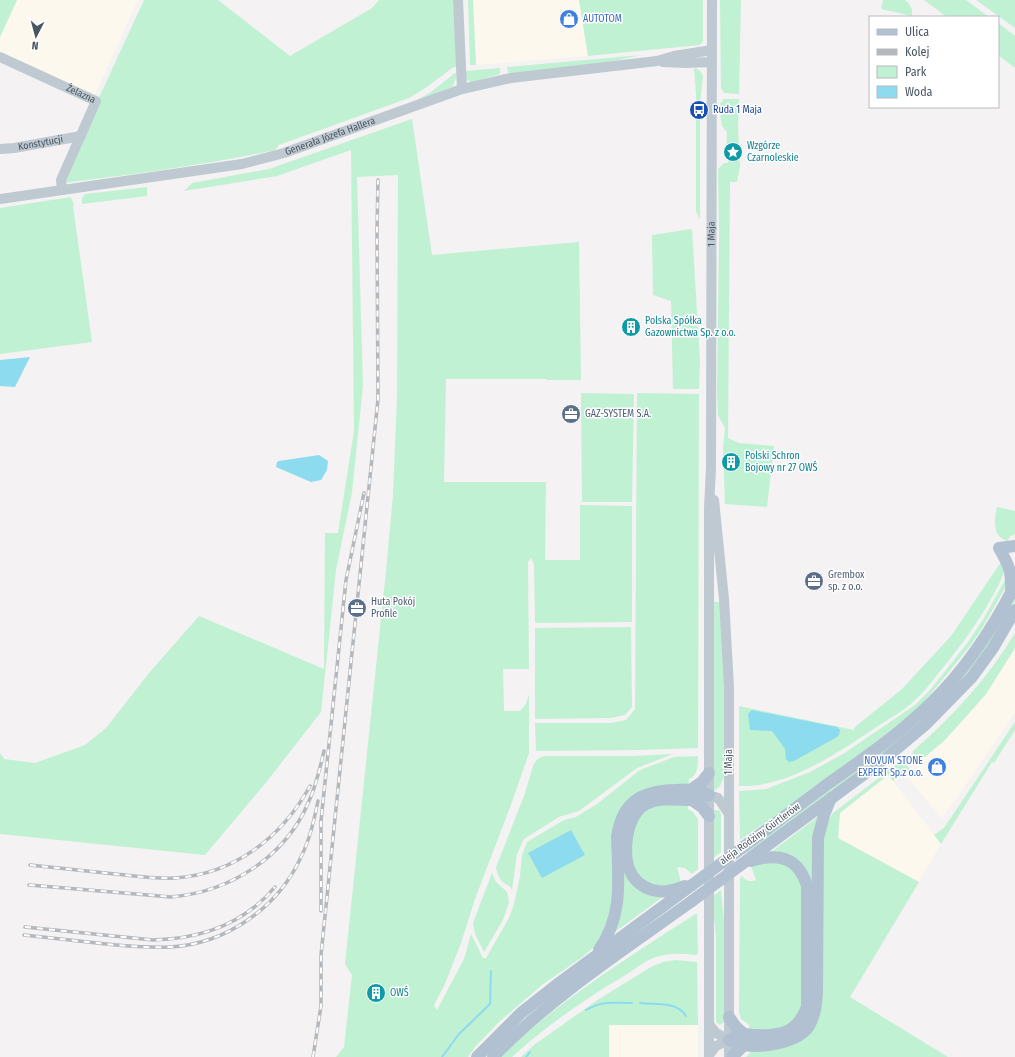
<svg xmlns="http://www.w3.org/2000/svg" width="1015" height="1057" viewBox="0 0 1015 1057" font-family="'Fira Sans Condensed',sans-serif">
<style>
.commercial{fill:#fdf8ed}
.green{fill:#c1f1d3}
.water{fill:#8ddbef}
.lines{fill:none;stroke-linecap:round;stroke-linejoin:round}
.stream{stroke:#8ddbef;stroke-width:2}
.minor{stroke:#bfc9d1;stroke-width:10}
.major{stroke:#b1c1d1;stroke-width:12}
.rail-casing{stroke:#b4b7bc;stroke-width:3.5}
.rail{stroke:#fff;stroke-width:2;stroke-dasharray:6;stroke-linecap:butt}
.major-bridge{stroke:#b1c1d1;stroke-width:12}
.labels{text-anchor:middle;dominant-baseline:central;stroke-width:3;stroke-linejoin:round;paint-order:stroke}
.shop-label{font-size:10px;fill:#366cbe;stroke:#fff;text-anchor:start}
.street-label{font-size:10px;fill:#495560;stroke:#fff}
.transit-label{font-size:10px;fill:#164399;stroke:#fff;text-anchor:start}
.culture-label{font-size:10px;fill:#0d838f;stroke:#fff;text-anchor:start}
.service-label{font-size:10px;fill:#4e5e75;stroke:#fff;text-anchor:start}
</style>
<rect width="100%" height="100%" fill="#f4f2f2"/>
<g class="commercial">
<path d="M17,0H138L94,97L0,54V37Z"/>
<path d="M473,0H579L588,56L476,65Z"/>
<path d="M1015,648V713L942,819L904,773L943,742L962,723L986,694Z"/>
<path d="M889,775L941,844L919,882L838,838L840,813Z"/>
<rect x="609" y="1025" width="89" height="32"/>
</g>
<g class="green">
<path d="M0,0H17L0,37Z"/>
<path d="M144,0H218L290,56L372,8L379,0H453L458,66L452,68L427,87L409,98L279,145L275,150C205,165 134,174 63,183L97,102Z"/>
<path d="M468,0H473L476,65H470Z"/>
<path d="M579,0H703V41L700,45L588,56Z"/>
<path d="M720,0H741L739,94L724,93L723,91L721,89Z"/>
<path d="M883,0H905C910,4 913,9 912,16L881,9Z"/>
<path d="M924,0H966L989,17H947Z"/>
<path d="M976,0H1015V28Z"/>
<path d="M998,23L1015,36V68L998,55Z"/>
<path d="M641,55L606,63L510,74L508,72L507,67Z"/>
<path d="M500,68V74L473,82H470L466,78L465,71Z"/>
<path d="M694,68C699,69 702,72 703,77L699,111L697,112V118H700V220L696,211V94Z"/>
<path d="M455,73H457L455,81L452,87L417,100L431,92Z"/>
<path d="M723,99H739L738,127L740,166L737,182H730L728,438L739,443L774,446L767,507L725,504L723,448L725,428L718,415L717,394L719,238L718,169L724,163H728L729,153L726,152L727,132L722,126L720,114V103L723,101Z"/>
<path d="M412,119L432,255L579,242L581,380H547L546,379H446L444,482H546L545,560H580V505L632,506V622L535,623L534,564L531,558L528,562L529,669H503L504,711H520L526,704L529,694V753L512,802L475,899L461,943L445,984L434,1005L437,1010L464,959L471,934L483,958H486L509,918L514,904L520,876L522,855L527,842L564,820L576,817L597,804L640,770L674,757L698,756C698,766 698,775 689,779L688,786L638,793L613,904L599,943L581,958L542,985L499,1022L475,1047L468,1057H336L344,1047L352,975L345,964L386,571L393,495L397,397L398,175L357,177L363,386L352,492L336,570L321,712L264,785L205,855L0,834V753L4,759L35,763L85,745L106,728L149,673L199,616L324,669L325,533H338L354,431L351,150L277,176L184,191L192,183L269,169Z"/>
<path d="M147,187V196L82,204V198L85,194Z"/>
<path d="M71,197L74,205L73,206L92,342L0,354V208Z"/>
<path d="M692,229L700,361L699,389H673L671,301L653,295L652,235Z"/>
<path d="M581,393L634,394L632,502H582Z"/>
<path d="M637,393L699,394L698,748L640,750L536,751L535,723H611L626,720L635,709Z"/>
<path d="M997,507L1015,511V534L1009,537L1008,541C992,537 994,520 997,507Z"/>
<path d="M1003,559C1009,572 993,595 987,606C972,631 955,653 937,675C930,684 922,694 913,702C903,711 890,718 878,726C839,752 788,788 739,786V706L854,730L855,727L902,689L951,636Z"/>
<path d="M1007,576V584L1005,588L981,630L970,646L920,707L836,773L740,840L739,791L766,789L810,772L843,754L915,705L930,690L968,642L984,618Z"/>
<path d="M1015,593V602L1009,614L976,664L916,728L747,855V850L908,729Z"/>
<path d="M712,602H721L725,658V774L720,786L714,791Z"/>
<path d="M631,627L632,707L625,715L611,718L535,719V628Z"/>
<path d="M1015,633V648L986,694L943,742L916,764L912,757L913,751C953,716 988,678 1015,633Z"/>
<path d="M1015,722V730L994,763L992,762L941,844L934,835L944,828Z"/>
<path d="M673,754L637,768L579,811L559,817L524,839L517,854L512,890C510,885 508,886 504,883C499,879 497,873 496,867L524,796L534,763L539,758L544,756H633Z"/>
<path d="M898,763L905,764L910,769L893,781L888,775L840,813L838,838L919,882L850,997L948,1057H746L752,1051L774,1050L785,1047L812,1030L820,1016V851L826,823L833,813Z"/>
<path d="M688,803V809L693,812L698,819V869L692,874L685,868L677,867L681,882L663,888L642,881L632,865V826L650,806Z"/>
<path d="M639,805L625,868L664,896L615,932L621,842Z"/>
<path d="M714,810H719L721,814V852L712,859L713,812Z"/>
<path d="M819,816L813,1007L800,1026L810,885L771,852Z"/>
<path d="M758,863H785L802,881L803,1008L786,1028L749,1031V1025L741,1019L739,1012L740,878L742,876C745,881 750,882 756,880L751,866Z"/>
<path d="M492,873L496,882L507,892L509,902L503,920L484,952L475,934L473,923Z"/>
<path d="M721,890L725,930L724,1022L720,1025L716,1022V938L712,897Z"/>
<path d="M697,913L698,954L695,955C682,953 669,953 656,957C644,961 634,970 624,976C585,999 546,1026 512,1057H500C559,1000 629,957 697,913Z"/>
<path d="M676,960L697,962L698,1025H609V1057H521L534,1045L599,999L651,967L663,962Z"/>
</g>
<g class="water">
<path d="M30,357L15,387L0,386V360Z"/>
<path d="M319,455L328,461L327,470L321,480L311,482L276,467L277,462L279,461Z"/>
<path d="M752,710L837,727L840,730L839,735L837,737L794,761L789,762L786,759L785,749L772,731L750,730L748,714Z"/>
<path d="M571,830L585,855L542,878L528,853Z"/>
</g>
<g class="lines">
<g class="stream">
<path d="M640,1003C656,1005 677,1001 686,1016"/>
<path d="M586,1010C603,1000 614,1003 632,1003"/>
<path d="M442,1057L459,1034L490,1004L491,971"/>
<path d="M526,1057L530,1052"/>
</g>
<g class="minor">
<path d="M458,0L462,89"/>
<path id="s1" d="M0,57L96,101L61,180L62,190"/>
<path d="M663,62L686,63L712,62"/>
<path id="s2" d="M0,149L14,148L81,136"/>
<path id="s3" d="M0,199L242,164L284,153L462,89L511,78L657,61L674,56L712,50"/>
<path d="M714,500L724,599L729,687V1057"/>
<path d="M709,795L718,798L729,814"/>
<path d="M709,1024L716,1033L729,1040"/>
<path d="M709,1055L716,1046L729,1040"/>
<path id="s4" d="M709,1057V508L711,468L712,0"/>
</g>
<g class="major">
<path d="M1011,593C1012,572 1009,565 999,548L1015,546"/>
<path d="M692,789L702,782L709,773"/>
<path d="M692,800L702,807L709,816"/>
<path d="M742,848C771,826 800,805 829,783C865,758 900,733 931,703C966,669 993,628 1015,585"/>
<path d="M742,864L882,761L925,725L972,677L993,648L1015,610"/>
<path d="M685,886C676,889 667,893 658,891C647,890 636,883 631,873C621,855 626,815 646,804C660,797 676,800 691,800C697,800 703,797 709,795"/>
<path d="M599,950C624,914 618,879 617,837C622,802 641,791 675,790C688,789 698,789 709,795"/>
<path d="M729,1017L736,1027L744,1034"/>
<path d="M729,1040C734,1042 739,1044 744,1045C763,1048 798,1043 809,1026C815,1016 816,1005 817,993L818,838L824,815L831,798"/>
<path d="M729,1040C733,1038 739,1035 744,1034C747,1034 752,1035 756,1035C781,1036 797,1033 807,1007V886C798,856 777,853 751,861"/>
<path d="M477,1057L521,1013L559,983L692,885"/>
<path d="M493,1057C552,996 624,950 692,901"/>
<path d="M732,1057L744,1045"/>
</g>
<g class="rail-casing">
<g id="rail">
<path d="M30,865C58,868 87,871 115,874C135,876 155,879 175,878C235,874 282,837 310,786"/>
<path d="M29,885L171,897C230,892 286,857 309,801C316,786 320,768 324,751"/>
<path d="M321,911V821L346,580L364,493"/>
<path d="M25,927L153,940C200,939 244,924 275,887"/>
<path d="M24,935C51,938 79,941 106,944C127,946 148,948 170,947C226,944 278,908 301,857C310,839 314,820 318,801"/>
<path d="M313,1057L321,1006V955L378,399L377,230L378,180"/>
</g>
</g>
<use href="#rail" class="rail"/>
<g class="major-bridge">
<path d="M692,885L742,848"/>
<path d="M692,901L742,864"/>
</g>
</g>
<defs>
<g id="shop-disc" transform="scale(1)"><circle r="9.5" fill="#3f7fe0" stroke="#fff"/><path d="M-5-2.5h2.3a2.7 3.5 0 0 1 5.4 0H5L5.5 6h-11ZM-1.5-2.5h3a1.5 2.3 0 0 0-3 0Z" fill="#fff"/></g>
<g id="bus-disc" transform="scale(1)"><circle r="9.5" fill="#1a4fb4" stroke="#fff"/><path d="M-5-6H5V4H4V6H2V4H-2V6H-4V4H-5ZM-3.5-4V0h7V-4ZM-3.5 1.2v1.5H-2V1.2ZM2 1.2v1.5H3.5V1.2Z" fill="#fff"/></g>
<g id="sight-disc" transform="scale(1)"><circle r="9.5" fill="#0f9aa8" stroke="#fff"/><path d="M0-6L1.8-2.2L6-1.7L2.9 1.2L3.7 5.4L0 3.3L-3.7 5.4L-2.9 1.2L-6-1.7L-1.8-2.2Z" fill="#fff"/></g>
<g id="building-disc" transform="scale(1)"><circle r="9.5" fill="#0f9aa8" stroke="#fff"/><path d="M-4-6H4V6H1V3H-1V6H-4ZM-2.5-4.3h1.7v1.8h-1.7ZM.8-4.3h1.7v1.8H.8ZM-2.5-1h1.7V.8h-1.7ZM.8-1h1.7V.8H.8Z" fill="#fff"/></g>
<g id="office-disc" transform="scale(1)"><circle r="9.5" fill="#5c6f8a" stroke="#fff"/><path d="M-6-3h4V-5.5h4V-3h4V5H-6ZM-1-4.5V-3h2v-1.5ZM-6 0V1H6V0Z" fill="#fff"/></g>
</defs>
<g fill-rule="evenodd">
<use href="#shop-disc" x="569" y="19"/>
<use href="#bus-disc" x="699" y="110"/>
<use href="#sight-disc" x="733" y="152"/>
<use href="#building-disc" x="631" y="327"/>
<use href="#office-disc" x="571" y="414"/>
<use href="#building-disc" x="731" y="462"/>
<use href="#office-disc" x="814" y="581"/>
<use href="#office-disc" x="357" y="608"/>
<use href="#shop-disc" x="937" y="767"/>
<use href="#building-disc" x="376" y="993"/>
</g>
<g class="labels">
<g class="shop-label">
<text x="583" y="19">AUTOTOM</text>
<text x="923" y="761" text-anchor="end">NOVUM STONE<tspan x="923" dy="12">EXPERT Sp.z o.o.</tspan></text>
</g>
<g class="street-label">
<text stroke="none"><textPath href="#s1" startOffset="89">Żelazna</textPath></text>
<text stroke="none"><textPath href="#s3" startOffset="337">Generała Józefa Hallera</textPath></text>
<text stroke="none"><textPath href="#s2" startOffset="41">Konstytucji</textPath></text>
<text stroke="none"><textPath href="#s4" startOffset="823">1 Maja</textPath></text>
<text transform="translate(729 762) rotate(-90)">1 Maja</text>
<text transform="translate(760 834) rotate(-36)">aleja Rodziny Gürtlerów</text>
</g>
<g class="transit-label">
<text x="713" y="110">Ruda 1 Maja</text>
</g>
<g class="culture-label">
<text x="747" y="146">Wzgórze<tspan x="747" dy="12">Czarnoleskie</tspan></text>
<text x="645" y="321">Polska Spółka<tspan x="645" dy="12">Gazownictwa Sp. z o.o.</tspan></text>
<text x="745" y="456">Polski Schron<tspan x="745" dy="12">Bojowy nr 27 OWŚ</tspan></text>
<text x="390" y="993">OWŚ</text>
</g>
<g class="service-label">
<text x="585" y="414">GAZ-SYSTEM S.A.</text>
<text x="828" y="575">Grembox<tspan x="828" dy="12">sp. z o.o.</tspan></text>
<text x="371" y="602">Huta Pokój<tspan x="371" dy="12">Profile</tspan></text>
</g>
</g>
<rect x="869" y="16" width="130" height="92" fill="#ffffff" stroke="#b6bbbf"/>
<rect x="877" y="29" width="20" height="6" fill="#b1c1d1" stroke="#b6bbbf"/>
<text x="905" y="36" font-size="12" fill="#495560">Ulica</text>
<rect x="877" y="49" width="20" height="6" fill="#b4b7bc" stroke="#b6bbbf"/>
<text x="905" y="56" font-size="12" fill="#495560">Kolej</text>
<rect x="877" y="66" width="20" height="12" fill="#c1f1d3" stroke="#b6bbbf"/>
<text x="905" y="76" font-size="12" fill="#495560">Park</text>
<rect x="877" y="86" width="20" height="12" fill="#8ddbef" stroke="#b6bbbf"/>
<text x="905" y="96" font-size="12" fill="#495560">Woda</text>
<g transform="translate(36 36) rotate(186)" stroke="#ffffff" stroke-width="3" paint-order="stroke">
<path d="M0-3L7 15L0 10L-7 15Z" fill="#495560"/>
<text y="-6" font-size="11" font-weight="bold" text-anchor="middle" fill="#495560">N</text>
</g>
</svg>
